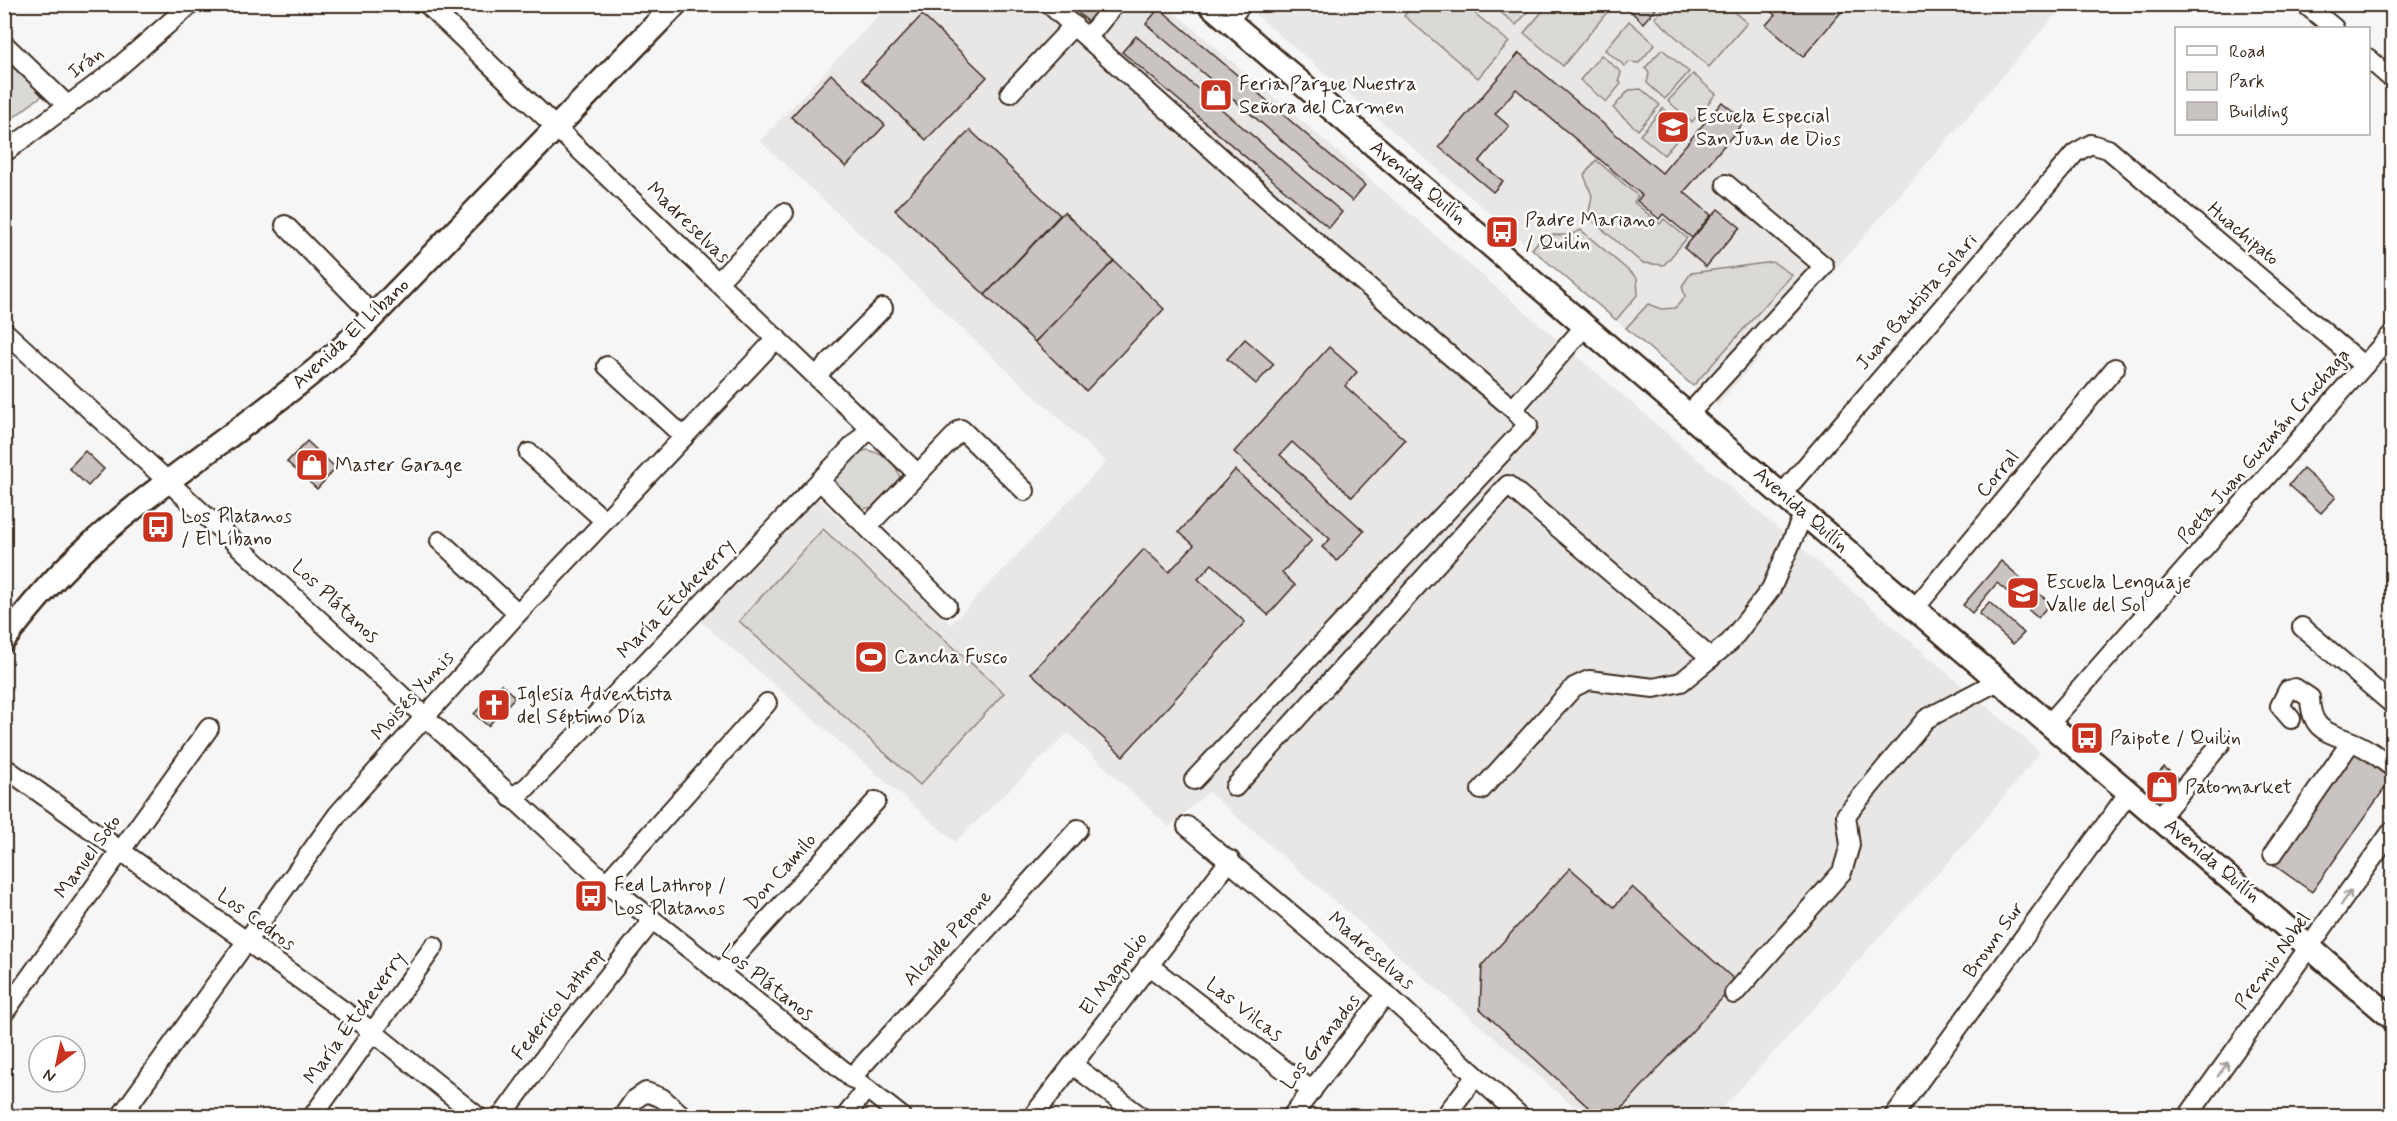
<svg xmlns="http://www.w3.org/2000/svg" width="2397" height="1121" viewBox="0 0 2397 1121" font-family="Mynerve,sans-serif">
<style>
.built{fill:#e9e7e6}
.green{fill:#dbd9d6;stroke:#8b827a;stroke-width:1.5}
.building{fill:#c9c3c1;stroke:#3b2a1e;stroke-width:1.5}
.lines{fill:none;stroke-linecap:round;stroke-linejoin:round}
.minor-casing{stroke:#3b2a1e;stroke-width:22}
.major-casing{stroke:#3b2a1e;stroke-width:27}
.minor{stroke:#fff;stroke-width:18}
.major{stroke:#fff;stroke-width:22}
.oneway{stroke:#a79f9a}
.labels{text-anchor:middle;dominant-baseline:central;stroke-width:5;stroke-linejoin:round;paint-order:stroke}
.street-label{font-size:20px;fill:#3b2a1e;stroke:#fff}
.poi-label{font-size:20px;fill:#3b2a1e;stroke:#fff;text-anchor:start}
</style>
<rect width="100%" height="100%" fill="#f7f6f6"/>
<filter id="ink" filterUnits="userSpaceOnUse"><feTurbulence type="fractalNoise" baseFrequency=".0167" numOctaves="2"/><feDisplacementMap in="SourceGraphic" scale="12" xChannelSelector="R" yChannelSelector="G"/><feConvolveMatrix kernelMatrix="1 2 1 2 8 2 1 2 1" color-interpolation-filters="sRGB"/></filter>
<g filter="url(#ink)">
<g class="built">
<path d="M888,5H1166L2040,752L1966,843L1715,1116H1585L1208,792L1169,827L1068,733L955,842L697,618L817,497L951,624L1106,462L760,141Z"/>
<path d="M1244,5H2064L1717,406Z"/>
</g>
<g class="green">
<path d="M1667,4L1728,5L1727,6L1747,23L1709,67L1655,18Z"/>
<path d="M1413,5H1465L1509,42L1478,78L1404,16Z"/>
<path d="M1492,5H1534L1516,25Z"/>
<path d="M1548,5L1613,4V5L1563,66L1524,33Z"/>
<path d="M1629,21L1655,44L1639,63L1629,62L1625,66L1605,50Z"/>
<path d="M1662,49L1689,72L1665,99L1647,83L1649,73L1645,68Z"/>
<path d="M1601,55L1621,72L1619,80L1621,84L1606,102L1580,80Z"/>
<path d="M4,56L44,94L5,124H4Z"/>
<path d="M1693,74L1716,94L1692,122L1668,101Z"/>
<path d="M1641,89L1660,105L1638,130L1613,108L1629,90Z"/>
<path d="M1663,108L1687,128L1664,155L1640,135Z"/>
<path d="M1596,160L1638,196L1634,202L1660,224L1664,219L1687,238L1664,265L1642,263L1588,217L1592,196L1584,175Z"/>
<path d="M1581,230L1637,278L1638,294L1616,320L1532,249L1544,235H1569Z"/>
<path d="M1773,262L1792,275L1693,386L1626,328L1648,304L1661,309L1675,308L1685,297L1682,286L1691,273Z"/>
<path d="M868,450C883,454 897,462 900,479L872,507L859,510L832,482L858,452Z"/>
<path d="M823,529L1004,693L920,785L739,621Z"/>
</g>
<g class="building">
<path d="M1068,4H1100L1106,9L1092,25Z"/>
<path d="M1623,4H1660L1643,23Z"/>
<path d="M1762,4H1848L1803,57L1766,25L1775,15Z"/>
<path d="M1159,8L1365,185L1352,201L1146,24Z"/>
<path d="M922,15L987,77L926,140L862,79Z"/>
<path d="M1136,36L1342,212L1329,228L1122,52Z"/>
<path d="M1519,53L1662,173L1722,102L1745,121L1684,192L1711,215L1692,238L1663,214L1659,219L1637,201L1642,195L1516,89L1495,114L1509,126L1479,162L1503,181L1493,192L1439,147Z"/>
<path d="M831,74L885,125L846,167L791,117Z"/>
<path d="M970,130L1060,215L985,295L895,210Z"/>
<path d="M1718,209L1740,227L1706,267L1684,248Z"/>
<path d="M1064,212L1114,261L1035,342L985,295Z"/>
<path d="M1114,261L1164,309L1086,391L1035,342Z"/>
<path d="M1245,339L1274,364L1256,384L1227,359Z"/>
<path d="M1329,347L1357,372L1345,386L1405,440L1352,497L1292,442L1280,455L1364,531L1337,561L1322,547L1330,539L1234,452Z"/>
<path d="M307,441L336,468L317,489L287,462Z"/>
<path d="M85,451L104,469L88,486L69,468Z"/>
<path d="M2303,469L2336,497L2321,513L2289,485Z"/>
<path d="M1235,470L1312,540L1282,573L1295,585L1268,615L1212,564L1198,579L1245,622L1123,756L1031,673L1144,549L1169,572L1194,545L1179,532Z"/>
<path d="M2001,561L2050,603L2038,618L1997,583L1972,613L1963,605Z"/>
<path d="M1989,602L2024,633L2013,644L1979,614Z"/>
<path d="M501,684L515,697L488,726L474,714Z"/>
<path d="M2355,751L2392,778L2312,892L2274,865Z"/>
<path d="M2164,767L2179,779L2170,790L2155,778Z"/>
<path d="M1570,868L1614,907L1632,887L1737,982L1615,1116H1598L1480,1009L1482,965Z"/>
</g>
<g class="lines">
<g class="minor-casing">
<g id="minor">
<path d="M427,4L918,474"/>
<path d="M1049,4L1319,245L1513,409"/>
<path d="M2305,4L2334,28"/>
<path d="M1228,21L1242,4"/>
<path d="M1088,37L1115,4"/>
<path d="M4,44L68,106"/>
<path d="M2368,58L2392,79"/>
<path d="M1010,93L1074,25"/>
<path d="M4,153L114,71L191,4"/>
<path d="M285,225L374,316"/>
<path d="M718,282L784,213"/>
<path d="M4,331L606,883L901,1116"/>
<path d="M607,366L684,437"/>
<path d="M816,376L883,308"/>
<path d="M1689,414L1824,266L1726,184"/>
<path d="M529,453L605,521"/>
<path d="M820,481L947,606"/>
<path d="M1782,494L2075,153L2091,144L2108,149L2364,366"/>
<path d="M868,526L961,429L1025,491"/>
<path d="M440,541L518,613"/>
<path d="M1915,608L2115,368"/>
<path d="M2302,627L2392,704"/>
<path d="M2291,719L2280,706L2288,690L2295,688L2310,698C2311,737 2335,732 2361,746C2372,751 2382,760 2392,767"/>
<path d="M2050,723L2392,334"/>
<path d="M4,767L373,1032L477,1116"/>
<path d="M1194,780L1528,425L1513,409L1585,326"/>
<path d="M1235,787L1508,485L1711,658"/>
<path d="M1481,790L1574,687L1589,680L1654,688L1681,682L1730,642L1771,589L1804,513"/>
<path d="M511,798L527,787L870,428"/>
<path d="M2160,817L2221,743"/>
<path d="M1187,826L1386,994L1520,1116"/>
<path d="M2273,854L2351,742"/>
<path d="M606,883L767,703"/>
<path d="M1148,965L1312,1091"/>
<path d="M719,974L876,801"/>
<path d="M1734,994L1842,872L1850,845L1846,815L1926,719L2000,680"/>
<path d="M4,1013L209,728"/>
<path d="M1073,1065L1140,1116"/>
<path d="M851,1078L1078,829"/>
<path d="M121,1116L338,814L518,613L777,338"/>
<path d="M313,1116L434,946"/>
<path d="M502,1116L561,1035L652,921"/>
<path d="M623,1116L634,1100L646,1092L662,1098L683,1116"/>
<path d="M846,1116L866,1089"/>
<path d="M1033,1116L1230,860"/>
<path d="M1292,1116L1386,994"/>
<path d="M1445,1116L1476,1076"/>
<path d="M1894,1116L2130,791"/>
<path d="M2188,1116L2392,831"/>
</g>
</g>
<g class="major-casing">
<g id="major">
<path d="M1209,4L2392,1018"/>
<path d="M4,640C30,606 58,573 90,545C170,473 264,417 345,345L676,4"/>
</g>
</g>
<use href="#minor" class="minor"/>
<use href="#major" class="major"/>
</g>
<defs><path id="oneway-shaft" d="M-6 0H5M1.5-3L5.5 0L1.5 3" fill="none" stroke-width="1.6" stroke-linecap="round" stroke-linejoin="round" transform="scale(1.5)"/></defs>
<g class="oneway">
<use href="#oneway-shaft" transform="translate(2346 898) rotate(-55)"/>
<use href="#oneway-shaft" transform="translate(2223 1069) rotate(-54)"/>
</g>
</g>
<defs>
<g id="shop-square" transform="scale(1.725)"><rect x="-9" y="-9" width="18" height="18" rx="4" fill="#c8321e" stroke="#fff"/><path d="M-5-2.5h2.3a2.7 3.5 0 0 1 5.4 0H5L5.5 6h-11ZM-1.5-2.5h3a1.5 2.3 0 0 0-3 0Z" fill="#fff"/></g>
<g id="school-square" transform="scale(1.725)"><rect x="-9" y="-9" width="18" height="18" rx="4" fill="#c8321e" stroke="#fff"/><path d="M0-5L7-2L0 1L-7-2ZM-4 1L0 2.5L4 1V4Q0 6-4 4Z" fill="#fff"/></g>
<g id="bus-square" transform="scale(1.725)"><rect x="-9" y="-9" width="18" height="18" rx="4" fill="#c8321e" stroke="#fff"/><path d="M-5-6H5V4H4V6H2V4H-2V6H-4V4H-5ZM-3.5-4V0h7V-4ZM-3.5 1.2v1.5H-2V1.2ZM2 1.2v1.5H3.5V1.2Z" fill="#fff"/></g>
<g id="stadium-square" transform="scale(1.725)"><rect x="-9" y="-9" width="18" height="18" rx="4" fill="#c8321e" stroke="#fff"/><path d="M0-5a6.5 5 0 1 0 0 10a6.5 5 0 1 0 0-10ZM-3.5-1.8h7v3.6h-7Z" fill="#fff"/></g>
<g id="church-square" transform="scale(1.725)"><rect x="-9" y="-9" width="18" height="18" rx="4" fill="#c8321e" stroke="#fff"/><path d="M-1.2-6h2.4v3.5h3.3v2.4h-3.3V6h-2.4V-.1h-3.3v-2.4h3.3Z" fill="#fff"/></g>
</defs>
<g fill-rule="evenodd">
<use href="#shop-square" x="1216" y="95"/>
<use href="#school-square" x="1673" y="127"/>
<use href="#bus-square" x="1502" y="232"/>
<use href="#shop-square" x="312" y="465"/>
<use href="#bus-square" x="158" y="527"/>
<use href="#school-square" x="2023" y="593"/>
<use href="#stadium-square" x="871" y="657"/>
<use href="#church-square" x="494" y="705"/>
<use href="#bus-square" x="2087" y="738"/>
<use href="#shop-square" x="2162" y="787"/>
<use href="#bus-square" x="591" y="896"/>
</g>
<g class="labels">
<g class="street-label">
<text transform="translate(86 63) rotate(-37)">Irán</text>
<text transform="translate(1418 183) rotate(40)">Avenida Quilín</text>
<text transform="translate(688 223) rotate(44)">Madreselvas</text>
<text transform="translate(2243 234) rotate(40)">Huachipato</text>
<text transform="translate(1917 302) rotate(-49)">Juan Bautista Solari</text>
<text transform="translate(351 334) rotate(-43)">Avenida El Líbano</text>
<text transform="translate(2264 446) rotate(-49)">Poeta Juan Guzmán Cruchaga</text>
<text transform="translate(1998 474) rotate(-50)">Corral</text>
<text transform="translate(1801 510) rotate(41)">Avenida Quilín</text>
<text transform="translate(676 599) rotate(-46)">María Etcheverry</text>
<text transform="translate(335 602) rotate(43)">Los Plátanos</text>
<text transform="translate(413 696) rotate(-48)">Moisés Yunis</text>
<text transform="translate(88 857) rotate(-54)">Manuel Soto</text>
<text transform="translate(2212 861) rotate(40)">Avenida Quilín</text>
<text transform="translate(781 872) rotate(-48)">Don Camilo</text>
<text transform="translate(256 920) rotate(36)">Los Cedros</text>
<text transform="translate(948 938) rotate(-48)">Alcalde Pepone</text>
<text transform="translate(1994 940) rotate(-54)">Brown Sur</text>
<text transform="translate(1371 951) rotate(41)">Madreselvas</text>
<text transform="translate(2273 961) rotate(-54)">Premio Nobel</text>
<text transform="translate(1114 974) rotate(-53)">El Magnolio</text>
<text transform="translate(767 983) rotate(38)">Los Plátanos</text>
<text transform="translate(558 1004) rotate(-52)">Federico Lathrop</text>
<text transform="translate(1244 1010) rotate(38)">Las Vilcas</text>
<text transform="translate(355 1018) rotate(-54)">María Etcheverry</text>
<text transform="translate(1321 1042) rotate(-52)">Los Granados</text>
</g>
<g class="poi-label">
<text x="1239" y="84">Feria Parque Nuestra<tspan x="1239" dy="23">Señora del Carmen</tspan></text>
<text x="1696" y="116">Escuela Especial<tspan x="1696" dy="23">San Juan de Dios</tspan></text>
<text x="1525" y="220">Padre Mariano<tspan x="1525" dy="23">/ Quilin</tspan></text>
<text x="335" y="465">Master Garage</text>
<text x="181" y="516">Los Platanos<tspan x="181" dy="23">/ El Líbano</tspan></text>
<text x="2046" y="582">Escuela Lenguaje<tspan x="2046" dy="23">Valle del Sol</tspan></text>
<text x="894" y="657">Cancha Fusco</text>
<text x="517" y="694">Iglesia Adventista<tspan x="517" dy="23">del Séptimo Día</tspan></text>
<text x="2110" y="738">Paipote / Quilin</text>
<text x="2185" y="787">Patomarket</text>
<text x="614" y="885">Fed Lathrop /<tspan x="614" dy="23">Los Platanos</tspan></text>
</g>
</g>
<rect width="2397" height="1121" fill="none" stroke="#fff" stroke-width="24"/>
<rect x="12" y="12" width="2373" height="1097" fill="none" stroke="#3b2a1e" stroke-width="2" filter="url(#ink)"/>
<rect x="2175" y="27" width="195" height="108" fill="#ffffff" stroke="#b1aaa5" stroke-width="1.5"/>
<rect x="2187" y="46" width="30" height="9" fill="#ffffff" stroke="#b1aaa5" stroke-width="1.5"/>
<text x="2229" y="57" font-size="18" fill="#3b2a1e">Road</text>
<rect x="2187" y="72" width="30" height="18" fill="#dbd9d6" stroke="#b1aaa5" stroke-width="1.5"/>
<text x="2229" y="87" font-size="18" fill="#3b2a1e">Park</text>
<rect x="2187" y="102" width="30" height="18" fill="#c9c3c1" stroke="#b1aaa5" stroke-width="1.5"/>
<text x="2229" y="117" font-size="18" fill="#3b2a1e">Building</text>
<g transform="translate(57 1064) rotate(213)"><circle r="28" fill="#ffffff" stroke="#b1aaa5" stroke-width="1.5"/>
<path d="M0-4.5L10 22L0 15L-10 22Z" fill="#c8321e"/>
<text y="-9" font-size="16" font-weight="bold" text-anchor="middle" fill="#3b2a1e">N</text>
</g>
</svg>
